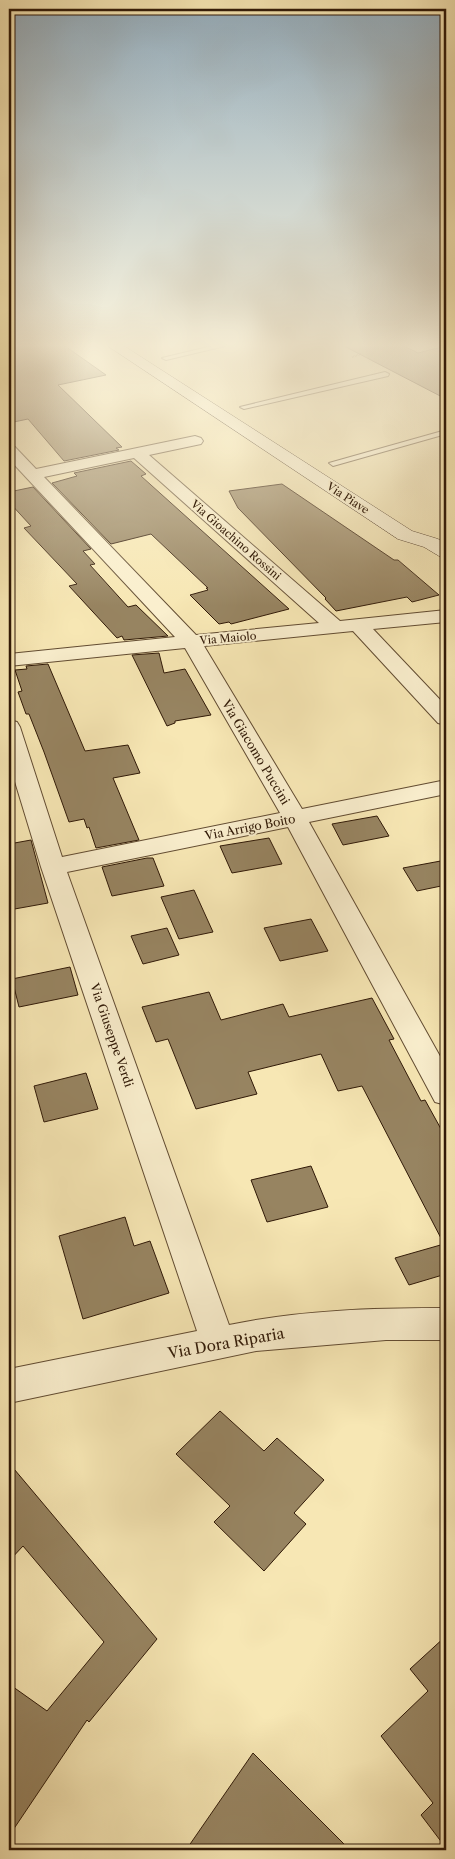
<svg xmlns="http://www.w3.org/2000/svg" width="455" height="1859" viewBox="0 0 455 1859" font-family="'Libre Caslon Text',serif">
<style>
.building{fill:#978461;stroke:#301907}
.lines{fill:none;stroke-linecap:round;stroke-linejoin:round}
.service-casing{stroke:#624c32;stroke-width:2}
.minor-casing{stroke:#624c32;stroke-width:2}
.secondary-casing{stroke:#301907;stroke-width:1}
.path{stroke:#301907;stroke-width:2;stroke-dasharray:0.5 1;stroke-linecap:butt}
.service{fill:#faefce;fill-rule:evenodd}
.minor{fill:#faefce;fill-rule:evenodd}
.secondary{fill:#faefce;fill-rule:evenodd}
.labels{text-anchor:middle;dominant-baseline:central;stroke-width:4;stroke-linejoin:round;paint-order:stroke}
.far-street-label{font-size:11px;fill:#301907;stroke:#faefce}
.street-label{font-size:12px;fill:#301907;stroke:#faefce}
.near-street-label{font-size:15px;fill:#301907;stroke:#faefce}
</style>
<rect width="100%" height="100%" fill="#f7e7b4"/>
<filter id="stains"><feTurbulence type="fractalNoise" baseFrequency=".004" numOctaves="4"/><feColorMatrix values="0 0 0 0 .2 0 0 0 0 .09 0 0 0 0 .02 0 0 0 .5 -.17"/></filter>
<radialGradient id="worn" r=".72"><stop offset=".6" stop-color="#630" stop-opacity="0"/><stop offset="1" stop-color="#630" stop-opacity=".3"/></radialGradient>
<g class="building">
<path d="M9,346H65L106,375L58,385L122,447L116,448L119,450L64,461L28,419L9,423Z"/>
<path d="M344,346H404L418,353L446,346V399Z"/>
<path d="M131,461L146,474L141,476L289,609L231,624L229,622L219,624L190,595L208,590L206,588H208L151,534L111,544L52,483L77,476L74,473Z"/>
<path d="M282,484L394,560H398L439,595L412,602L407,597L336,611L325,599L326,598L238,508L229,491Z"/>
<path d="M33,487L91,549L83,551L95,564L90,565L128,607L136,605L168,636L124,640L122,636L117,638L69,586L77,584L24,528L31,526L9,502V492Z"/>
<path d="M159,653L164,673L185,669L211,715L175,721V723L167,726L132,655Z"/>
<path d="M48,664L85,751L128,745L140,773L113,778L139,840L96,848L89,827L87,828L84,819L69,822L44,752L29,714H26L18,692L22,691L15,670L27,669L26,666Z"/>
<path d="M377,816L389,836L343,845L332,824Z"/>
<path d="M269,838L282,864L232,873L220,846Z"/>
<path d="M31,840L48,903L9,910V844Z"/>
<path d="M147,858H153L164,886L112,896L102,867Z"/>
<path d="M446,860V885L417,891L403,868Z"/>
<path d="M194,890L213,932L179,939L161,897Z"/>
<path d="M311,919L328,951L280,961L264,928Z"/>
<path d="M167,928L179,955L143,964L131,936Z"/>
<path d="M70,967L78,995L19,1007L12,979Z"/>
<path d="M209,992L221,1020L283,1004L289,1017L372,998L394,1039L389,1040L421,1101L425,1100L446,1138V1274L409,1285L395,1258L444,1244L362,1086L338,1091L321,1054L248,1072L257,1094L196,1109L168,1039L156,1042L142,1007Z"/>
<path d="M86,1073L98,1109L44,1122L34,1086Z"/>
<path d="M311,1166L328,1207L267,1222L251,1180Z"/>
<path d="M125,1217L134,1246L150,1241L169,1293L83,1319L59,1236Z"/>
<path d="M220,1411L264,1451L277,1438L324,1480L294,1513L306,1524L264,1571L214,1522L230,1506L176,1454Z"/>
<path d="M9,1463L157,1639L89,1722L87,1720L9,1836V1684L47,1711L104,1642L23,1546L9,1561Z"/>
<path d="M446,1636V1848L421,1815L433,1803L381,1736L428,1691L410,1669Z"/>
<path d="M253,1753L350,1850H186Z"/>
</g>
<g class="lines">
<g class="service-casing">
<g id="service">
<path d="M212,346H225L166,360L162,358Z"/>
<path d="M385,372L389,374L388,376L244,409L240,407Z"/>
<path d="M446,430V434L333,466L329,463Z"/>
</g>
</g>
<g class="minor-casing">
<path id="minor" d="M195,436L201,438L203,441L201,444L149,455L340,621L446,610V622L373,629L446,706V725L438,723L353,631L204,646L302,809L446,780V794L309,822L446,1067V1105L435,1102L288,827L67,872L229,1325C299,1310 375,1308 446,1308V1340H386L256,1351L9,1403V1369L197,1331L41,867L9,762V720L17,722L20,727L62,857L280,813L185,648L9,666V654L175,637L9,459V445L15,447L36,469ZM134,458L319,623L196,635L44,477Z"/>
</g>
<g class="secondary-casing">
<path id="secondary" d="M108,346H124L412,531L438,539L446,544V558L439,556L424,547L398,539Z"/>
</g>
<path class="path" d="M352,357L361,354"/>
<use href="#service" class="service"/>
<use href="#minor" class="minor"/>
<use href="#secondary" class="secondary"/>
</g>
<linearGradient id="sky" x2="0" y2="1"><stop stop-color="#93acbc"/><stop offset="0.57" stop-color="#fbf4dd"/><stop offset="1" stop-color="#fbf4dd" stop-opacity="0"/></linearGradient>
<rect width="455" height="606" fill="url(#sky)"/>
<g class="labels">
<g class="far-street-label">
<text transform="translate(348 498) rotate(33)">Via Piave</text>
<text transform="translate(236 540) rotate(41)">Via Gioachino Rossini</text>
<text transform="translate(228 638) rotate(-5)">Via Maiolo</text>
</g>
<g class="street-label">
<text transform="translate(256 752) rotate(59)">Via Giacomo Puccini</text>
<text transform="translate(250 827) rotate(-11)">Via Arrigo Boito</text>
<text transform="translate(112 1035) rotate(71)">Via Giuseppe Verdi</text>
</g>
<g class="near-street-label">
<text transform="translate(226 1343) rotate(-10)">Via Dora Riparia</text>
</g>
</g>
<rect width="455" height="1859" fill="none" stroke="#f7e7b4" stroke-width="30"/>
<rect x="10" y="10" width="435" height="1839" fill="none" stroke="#301907" stroke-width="2.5"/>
<rect x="15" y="15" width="425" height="1829" fill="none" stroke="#301907"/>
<rect width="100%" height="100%" filter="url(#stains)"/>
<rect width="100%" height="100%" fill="url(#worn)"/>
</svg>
